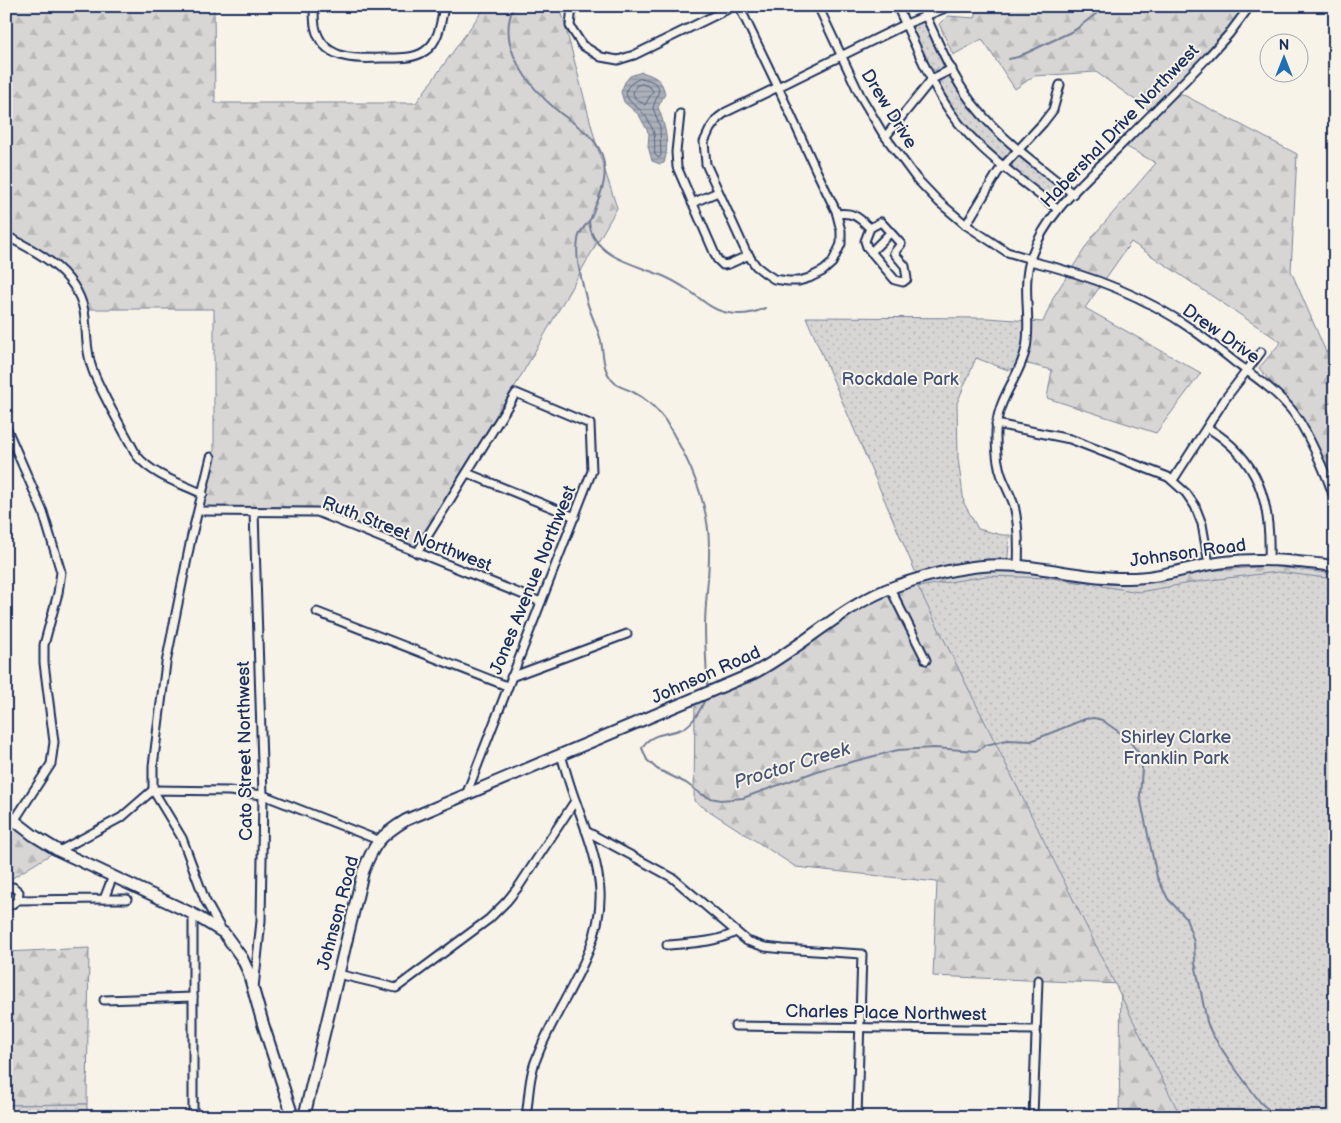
<svg xmlns="http://www.w3.org/2000/svg" width="1341" height="1123" viewBox="0 0 1341 1123" font-family="'Balsamiq Sans',sans-serif">
<style>
.forest{fill:url(#forest-firs);stroke:#798299}
.park{fill:url(#park-dots);stroke:#798299}
.water{fill:url(#water-rules);stroke:#727c95}
.lines{fill:none;stroke-linecap:round;stroke-linejoin:round}
.shore{stroke:#556382;stroke-width:1}
.stream{stroke:#727c95;stroke-width:2}
.street-casing{stroke:#1b2f5e;stroke-width:11}
.secondary-casing{stroke:#1b2f5e;stroke-width:14}
.street{stroke:#f7f3e8;stroke-width:7}
.secondary{stroke:#f7f3e8;stroke-width:10}
.labels{text-anchor:middle;dominant-baseline:central;stroke-width:4;stroke-linejoin:round;paint-order:stroke}
.street-label{font-size:18px;fill:#1b2f5e;stroke:#f7f3e8}
.park-label{font-size:18px;fill:#415076;stroke:#f7f3e8}
.water-label{font-size:19px;font-style:italic;fill:#465679;stroke:#f7f3e8}
</style>
<defs>
<pattern id="forest-firs" width="22" height="20" patternUnits="userSpaceOnUse" patternTransform="scale(1.25)"><rect width="22" height="20" fill="#d7d6d4"/><path d="M5 1l3.5 6h-7zM16 11l3.5 6h-7z" fill="#b8b8b8"/></pattern>
<pattern id="park-dots" width="8" height="8" patternUnits="userSpaceOnUse" patternTransform="scale(1.25)"><rect width="8" height="8" fill="#d7d6d4"/><path d="M2 2h.1M6 6h.1" fill="none" stroke="#b8b8b8" stroke-width="1.8" stroke-linecap="round"/></pattern>
<pattern id="water-rules" width="6" height="5" patternUnits="userSpaceOnUse" patternTransform="scale(1.25)"><rect width="6" height="5" fill="#acb0b9"/><path d="M0 2.5h6" fill="none" stroke="#8b909a"/></pattern>
</defs>
<rect width="100%" height="100%" fill="#f7f3e8"/>
<filter id="ink" filterUnits="userSpaceOnUse"><feTurbulence type="fractalNoise" baseFrequency=".02" numOctaves="2"/><feDisplacementMap in="SourceGraphic" scale="10" xChannelSelector="R" yChannelSelector="G"/><feConvolveMatrix kernelMatrix="1 2 1 2 8 2 1 2 1" color-interpolation-filters="sRGB"/></filter>
<g filter="url(#ink)">
<g class="forest">
<path d="M6,6H214L215,103H416L486,6H560L596,143L617,208L419,554L316,514L199,513L214,456V309H84L64,272L6,238Z"/>
<path d="M978,6H1250L1178,92L1297,154L1291,271L1326,352L1335,350V401L1326,405L1335,427V492L1321,455L1292,407L1259,368L1281,342L1131,242L1085,308L1201,373L1156,433L1047,398L1052,370L1028,364L1024,355L1029,321L1043,322L1054,296L1093,236L1156,163L1127,147L1156,115L1096,72L1034,76L1015,89L982,39L953,55L939,24L947,16L975,18Z"/>
<path d="M981,564L1083,576L1182,573L1270,566L1335,574V712L1308,1117H1119L1121,984L933,976L937,882L796,867L694,801L695,701L722,689L894,586Z"/>
<path d="M6,813L59,849L6,882Z"/>
<path d="M89,948L87,1104L6,1105V952Z"/>
</g>
<g class="park">
<path d="M923,22L926,23L946,64L939,70H931L913,33C912,26 917,23 923,22Z"/>
<path d="M947,75L952,76L1011,148L1008,156L1002,159C981,152 949,104 939,85L941,78Z"/>
<path d="M1019,156H1023L1061,187L1060,195L1056,199L1050,200L1013,170L1012,163Z"/>
<path d="M806,317L988,318L1029,321L1024,355L1028,364L1008,370L976,358L957,403L958,458L964,503L978,529L1002,535H1010L1007,566L918,578Z"/>
<path d="M1278,572L1335,579V1117H1181L918,587L986,576L1052,578L1139,592L1202,581Z"/>
<path d="M87,1104V1117H6V1105Z"/>
</g>
<path class="water" d="M642,72C656,77 662,79 665,94L658,107C665,125 670,144 664,163L660,164L652,161L648,146L649,134L646,128L639,115L624,102L621,92L625,82L630,76Z"/>
<g class="lines">
<g class="shore">
<path d="M642,78C667,85 658,90 653,108L660,127L661,155L659,158L655,155C654,146 656,136 652,128C649,122 646,115 641,111C638,107 632,105 629,100C621,89 632,81 642,78Z"/>
<path d="M642,84L650,87L653,91L645,105L635,98L633,93L636,86Z"/>
</g>
<g class="stream">
<path d="M514,6C495,46 529,87 559,112C575,125 594,134 602,155C608,174 603,190 595,207C593,212 592,218 589,221C584,228 579,231 578,240C575,258 581,277 585,294C588,310 597,325 601,341C604,357 602,372 616,384C621,388 628,389 633,392C645,398 657,409 665,420C688,457 709,502 709,546C710,573 705,600 705,627C705,648 707,669 707,689"/>
<path d="M1009,59L1018,57L1075,30L1106,6"/>
<path d="M589,221C590,236 599,247 612,255C625,263 643,268 658,274C669,278 681,285 691,292C702,300 711,309 724,312C738,316 752,314 765,308"/>
<path d="M705,699C701,709 694,722 684,728C670,735 650,732 642,748L647,760L657,769L686,783L701,794L710,798L721,800L743,798L820,770L898,750L934,748L976,751L986,745L1007,740L1031,741L1085,719L1094,718L1102,720L1126,737L1138,752L1142,767L1140,797L1157,877L1168,899L1186,918L1194,942L1195,963L1207,1022L1212,1034L1231,1063L1260,1102L1276,1117"/>
</g>
<g class="street-casing">
<g id="street">
<path d="M314,6C314,12 314,20 315,26C322,61 356,59 384,58C397,58 414,59 425,51C439,42 441,22 444,6"/>
<path d="M572,6L570,26L582,45L601,57L618,60L634,55L734,6"/>
<path d="M739,6L778,87L816,170L836,211L841,231V244L832,263L823,271L809,278L799,281H788L774,279L765,273L756,266L746,252L706,164L704,142L710,129L718,118L726,112L778,87L906,24L943,9L945,6"/>
<path d="M818,6L860,95L882,132L916,178L939,202L966,225L1007,252L1031,259"/>
<path d="M897,6C912,37 925,70 942,99C969,146 1017,176 1057,209"/>
<path d="M921,6C938,40 953,82 978,110C1004,142 1041,167 1073,194"/>
<path d="M680,114L676,152L677,167L717,259L723,265L729,264L749,255"/>
<path d="M886,136L932,79L952,69"/>
<path d="M692,203L718,192"/>
<path d="M837,214C854,212 858,217 870,228L865,241L867,247L895,280L903,282L907,279L905,266L894,253L901,244L881,222L870,228"/>
<path d="M966,225L998,172L1043,123L1053,110L1060,85"/>
<path d="M6,236C41,253 81,275 85,318C87,335 86,354 93,371C104,399 123,429 137,456C154,476 180,483 203,494"/>
<path d="M871,252L891,232"/>
<path d="M1030,261C1086,274 1143,295 1190,328C1206,339 1221,351 1236,363C1254,376 1273,389 1288,406C1305,424 1328,477 1335,501"/>
<path d="M996,424L1070,439L1168,477L1186,493L1195,506L1202,524L1209,564"/>
<path d="M6,427L43,512L61,572L58,593L44,645V663L54,742L51,764L14,821"/>
<path d="M1208,428C1259,459 1271,502 1269,559"/>
<path d="M211,457L191,539L166,663L153,766V790L182,838L205,900L221,929"/>
<path d="M467,473L575,517"/>
<path d="M1173,480L1225,399L1261,352"/>
<path d="M199,511L317,512L541,602"/>
<path d="M254,512L263,795L261,921L254,988"/>
<path d="M417,553L516,393L590,424L592,471L466,795"/>
<path d="M1018,566C1019,545 1019,526 1014,505C1011,496 1006,487 1002,477C997,464 996,451 996,437C995,398 1019,381 1026,348C1032,318 1021,287 1031,257C1046,213 1083,183 1115,151C1146,120 1177,89 1208,57L1229,34L1250,6"/>
<path d="M1334,566L1335,546"/>
<path d="M890,588L926,660"/>
<path d="M317,612L507,686"/>
<path d="M511,677L627,634"/>
<path d="M586,831L673,878L747,941L765,947L783,949L862,954L857,1117"/>
<path d="M59,851L122,817L153,790L229,791L263,795L378,840"/>
<path d="M6,888L13,887L19,892L18,900"/>
<path d="M104,899H127"/>
<path d="M6,903L11,905L18,900L104,899L113,876"/>
<path d="M667,945C690,943 715,943 736,932"/>
<path d="M338,974L396,988L489,919L507,901L519,886L575,801"/>
<path d="M104,1000L193,997"/>
<path d="M735,1026L1036,1030"/>
<path d="M193,1117V914"/>
<path d="M526,1117C529,1097 529,1075 537,1057C557,1003 603,952 600,891C598,860 586,831 576,802C570,787 566,771 561,755"/>
<path d="M1033,1117L1038,980"/>
</g>
</g>
<g class="secondary-casing">
<g id="secondary">
<path d="M6,814L33,835L59,851L193,914L224,933L242,958L248,971L263,1024L293,1117"/>
<path d="M304,1117L363,872C374,843 380,836 406,820L754,673C803,647 844,604 896,586C935,572 977,562 1019,566C1055,569 1092,579 1128,578C1162,578 1192,566 1225,562C1262,557 1298,562 1335,566"/>
</g>
</g>
<use href="#street" class="street"/>
<use href="#secondary" class="secondary"/>
</g>
</g>
<g class="labels">
<g class="street-label">
<text transform="translate(889 109) rotate(58)">Drew Drive</text>
<text transform="translate(1120 126) rotate(-46)">Habershal Drive Northwest</text>
<text transform="translate(1221 334) rotate(35)">Drew Drive</text>
<text transform="translate(407 534) rotate(21)">Ruth Street Northwest</text>
<text transform="translate(1188 553) rotate(-8)">Johnson Road</text>
<text transform="translate(533 580) rotate(-68)">Jones Avenue Northwest</text>
<text transform="translate(706 675) rotate(-24)">Johnson Road</text>
<text transform="translate(245 751) rotate(-91)">Cato Street Northwest</text>
<text transform="translate(338 913) rotate(-75)">Johnson Road</text>
<text transform="translate(886 1013) rotate(1)">Charles Place Northwest</text>
</g>
<g class="park-label">
<text x="900" y="379">Rockdale Park</text>
<text x="1176" y="737">Shirley Clarke<tspan x="1176" dy="21">Franklin Park</tspan></text>
</g>
<g class="water-label">
<text transform="translate(792 766) rotate(-17)">Proctor Creek</text>
</g>
</g>
<rect width="1341" height="1123" fill="none" stroke="#f7f3e8" stroke-width="25"/>
<rect x="12" y="12" width="1316" height="1098" fill="none" stroke="#1b2f5e" stroke-width="2" filter="url(#ink)"/>
<g transform="translate(1284 58)"><circle r="24" fill="#f7f3e8" stroke="#9fa5b1"/>
<path d="M0-4L9 19L0 12L-9 19Z" fill="#1f6fb2"/>
<text y="-8" font-size="14" font-weight="bold" text-anchor="middle" fill="#1b2f5e">N</text>
</g>
</svg>
